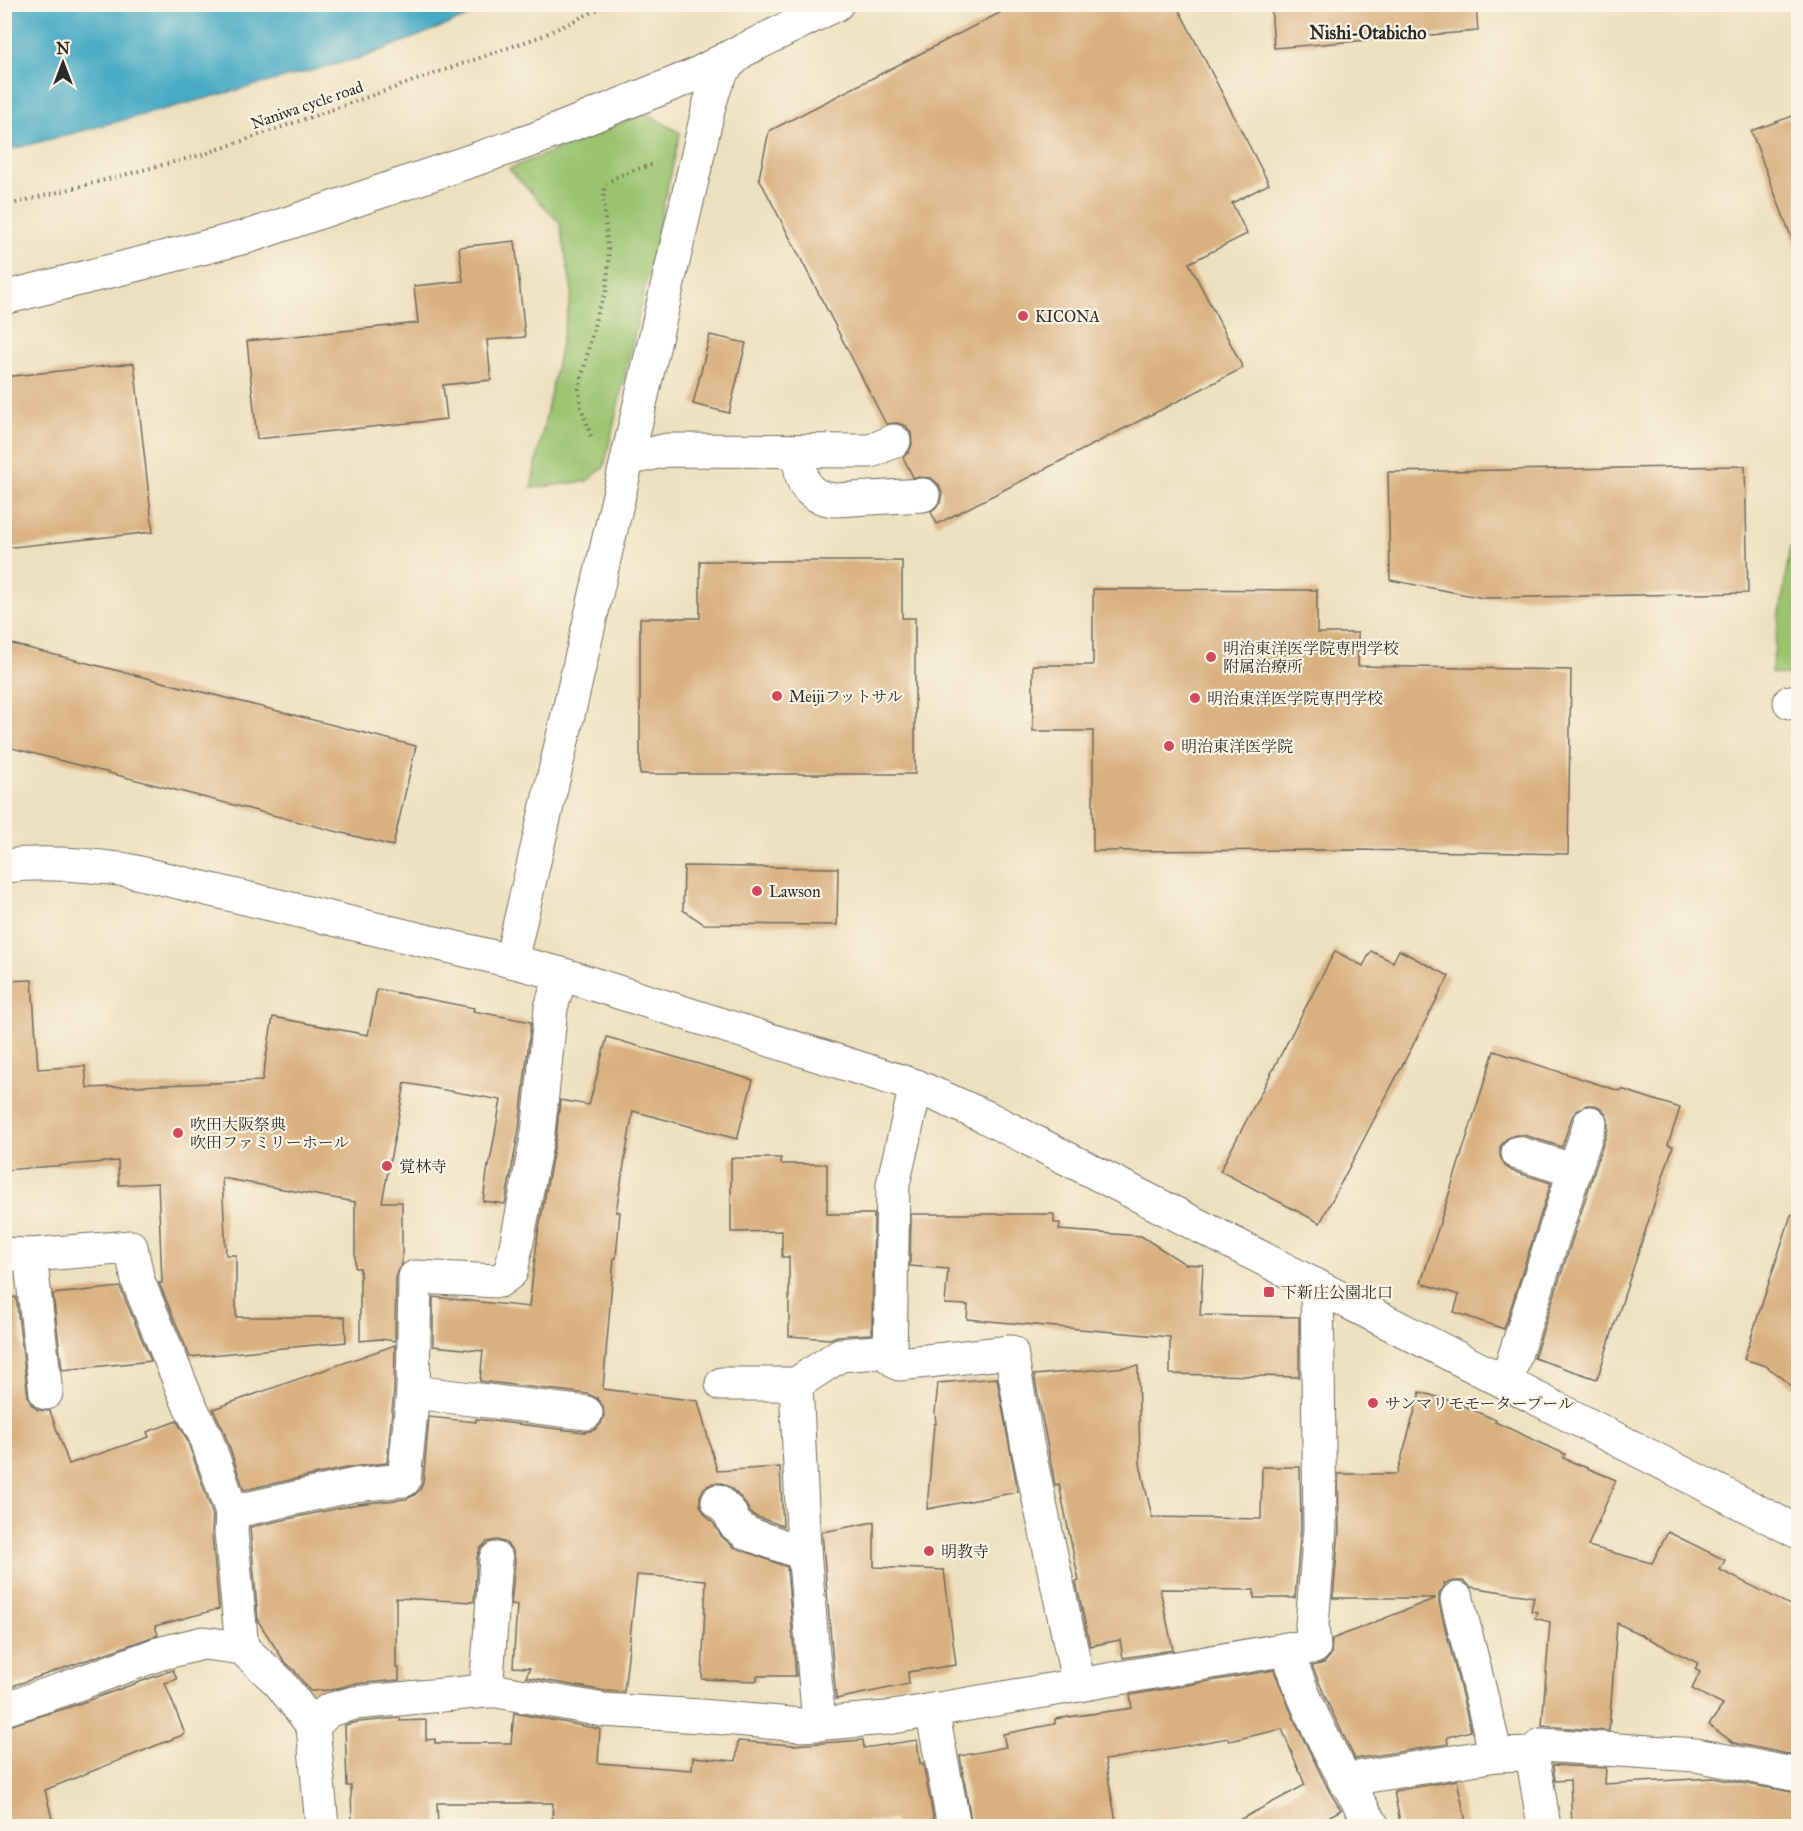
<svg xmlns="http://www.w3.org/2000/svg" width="1803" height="1831" viewBox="0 0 1803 1831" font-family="'IM FELL Great Primer','Noto Serif JP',serif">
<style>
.green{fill:#9bc471;stroke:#63784e;stroke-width:1.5}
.water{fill:#46abc5;stroke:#386b78;stroke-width:1.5}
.building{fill:#d9b080}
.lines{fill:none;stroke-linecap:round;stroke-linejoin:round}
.minor-casing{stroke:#6f6a5e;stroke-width:35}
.path{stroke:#6f6a5e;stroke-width:4;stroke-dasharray:1.5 4.5;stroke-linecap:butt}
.minor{stroke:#fff;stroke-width:33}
.poi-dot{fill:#d1495b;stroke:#fcf5e5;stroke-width:2}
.labels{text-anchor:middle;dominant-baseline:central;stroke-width:4.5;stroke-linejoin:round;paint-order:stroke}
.street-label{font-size:16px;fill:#2b2b2b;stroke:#fcf5e5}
.poi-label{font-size:16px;fill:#2b2b2b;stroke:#fcf5e5;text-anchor:start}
.neighbourhood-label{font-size:18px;font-weight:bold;fill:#2b2b2b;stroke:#fcf5e5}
</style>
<rect width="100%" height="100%" fill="#fcf5e5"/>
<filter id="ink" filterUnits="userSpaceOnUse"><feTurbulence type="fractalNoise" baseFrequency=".0167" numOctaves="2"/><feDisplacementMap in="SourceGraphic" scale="12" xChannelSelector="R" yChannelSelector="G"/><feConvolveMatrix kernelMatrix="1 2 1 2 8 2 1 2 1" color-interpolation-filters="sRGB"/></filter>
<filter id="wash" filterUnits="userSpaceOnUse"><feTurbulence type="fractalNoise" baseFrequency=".008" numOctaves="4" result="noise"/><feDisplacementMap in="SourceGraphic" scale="24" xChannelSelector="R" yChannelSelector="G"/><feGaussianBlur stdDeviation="1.35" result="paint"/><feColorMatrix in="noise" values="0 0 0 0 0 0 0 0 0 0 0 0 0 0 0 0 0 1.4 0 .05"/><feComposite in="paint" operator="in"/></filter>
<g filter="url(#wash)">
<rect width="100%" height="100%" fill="#ede0be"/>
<g class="green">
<path d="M645,113L680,133L604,467L587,481L531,488L572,291L560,223L509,169Z"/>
<path d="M1790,547L1798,549V677L1771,673Z"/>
</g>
<path class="water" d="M5,4H498V5L364,57L5,151Z"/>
<g id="blocks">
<g class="building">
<path d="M1017,4H1176L1269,184L1232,203L1247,234L1189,263L1243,368L937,524L931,512L940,503L942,493L939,485L931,478L913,477L903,457L909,452L912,444L911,433L906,426L897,423L886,424L759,178L769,131Z"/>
<path d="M1271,4H1476L1478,31L1274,48Z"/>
<path d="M1798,114V247H1795L1751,131Z"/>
<path d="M515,241L525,337L487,340L491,380L443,385L447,419L257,439L247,341L418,323L414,286L463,281L459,247Z"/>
<path d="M710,335L746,343L729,413L693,404Z"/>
<path d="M134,363L153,532L4,548V377Z"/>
<path d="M1745,466L1748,593L1483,598L1390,580L1388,472Z"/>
<path d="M700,561H902V618H915V774H640V618H700Z"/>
<path d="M1093,589L1317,590V633H1358V666L1571,670L1568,854L1358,850L1093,851V731H1033V665H1093Z"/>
<path d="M4,642L416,746L393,846L4,746Z"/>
<path d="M684,866L838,868L837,925L704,924L683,910Z"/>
<path d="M1399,950L1449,976L1320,1223L1220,1171L1335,951L1363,966L1371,951L1393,962Z"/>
<path d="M32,980L38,1069L85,1066L87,1088L262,1081L273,1017L368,1035L377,989L474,1008L473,1011L531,1022L519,1130L505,1204L483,1201L488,1166L489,1167L501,1100L405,1083L382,1202H402V1264L399,1268L396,1277L395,1341L380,1339L360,1341V1268H355V1202L222,1178L226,1255H236V1317H345L346,1342L190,1357L159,1283H162L158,1183L119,1185L118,1161L4,1170V981Z"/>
<path d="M607,1037L753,1080L737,1139L633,1111L616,1212H620L616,1258H614L603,1389L698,1401L717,1471L780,1467L783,1526L755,1516L750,1512L743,1500L731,1488L722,1483H713L704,1488L700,1496V1505L705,1514L714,1524L722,1537L734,1547L787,1567L796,1676H757V1681L702,1679L706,1580L637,1575L624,1692L605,1691L526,1677L530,1668L513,1667L517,1605L511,1604L515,1560L513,1551L506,1543L497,1540L487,1542L480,1549L477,1558L474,1602L396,1598V1668H399V1680L353,1684L331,1690L310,1691L294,1670L284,1661L258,1621L250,1527L358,1504L406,1499L413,1496L420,1490L423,1482L429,1417L476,1422V1419L584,1432L594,1430L601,1424L604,1416L603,1406L597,1398L588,1394L480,1381L483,1351L433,1346V1297L529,1307L538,1233L556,1137L560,1100L589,1105Z"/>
<path d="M1494,1051L1620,1091L1621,1089L1680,1108L1668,1145L1673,1146L1597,1379L1534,1358L1608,1129V1119L1603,1110L1596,1105H1587L1577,1110L1572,1117L1562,1147L1524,1135H1515L1506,1139L1500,1147V1156L1505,1166L1512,1171L1551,1183L1504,1329L1454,1312L1459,1295L1421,1283Z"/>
<path d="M731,1158H781V1164H827V1214H874L872,1334L838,1336L830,1339L789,1336V1257H782V1231L731,1232Z"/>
<path d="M911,1214H1054V1223H1060L1059,1230L1141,1236L1185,1264L1203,1265L1200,1315L1299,1317V1377L1170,1374V1337L967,1319L968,1305L945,1304L948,1269L910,1266Z"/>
<path d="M1791,1215L1798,1216V1391L1766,1366L1744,1359Z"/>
<path d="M120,1287L151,1361L62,1370L53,1294Z"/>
<path d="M16,1297L28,1396L31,1404L38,1410L50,1411L69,1464L149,1437L147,1432L177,1421L188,1442L213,1515L212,1533L219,1609L155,1626L158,1635L4,1689V1299Z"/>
<path d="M395,1345L394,1391L387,1463L351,1467L244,1490L223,1429L213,1409Z"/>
<path d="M1138,1366L1140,1464L1152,1517L1261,1519L1262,1467H1300L1301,1527L1295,1598H1254V1590L1160,1589L1173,1650L1123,1658L1120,1640L1090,1646L1076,1582L1079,1581L1059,1484L1055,1485L1034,1375Z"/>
<path d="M997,1378L1018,1492L927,1509L934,1424H936L935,1413L938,1383Z"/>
<path d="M1420,1392L1455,1402L1496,1420L1495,1422L1565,1454L1563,1458L1616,1480L1588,1546L1652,1563L1668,1532L1725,1560L1720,1570L1798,1609V1756L1734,1743L1709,1725L1723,1705L1692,1689L1700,1672L1695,1669L1698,1663L1617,1623L1609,1731L1542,1726L1550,1622L1535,1618L1537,1612L1531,1611L1534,1597L1471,1587L1463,1581H1453L1448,1583H1444L1445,1585L1439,1594V1603L1471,1731L1447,1737L1448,1744L1355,1759L1331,1710L1312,1666L1324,1663L1331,1655L1332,1639L1436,1598H1333L1339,1530L1338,1474H1397Z"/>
<path d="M874,1522V1567L944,1570L956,1665L908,1672L909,1684L836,1699L822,1532Z"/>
<path d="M173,1670L177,1679L165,1683L185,1734L45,1790L54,1827H4V1727L70,1707Z"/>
<path d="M1274,1670L1297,1726L1329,1791L1341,1810L1310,1827H1226L1305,1785L1282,1729L1229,1741L1228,1738L1105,1760L1117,1827H972L960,1756L1006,1747L1003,1734L1055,1724V1719L1132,1708L1130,1695Z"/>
<path d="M514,1713L600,1729L598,1763L692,1770L693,1757L736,1761L738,1741L793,1745L863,1740L864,1748L917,1740L920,1764L923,1763L935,1827H895L894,1820L785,1827H552L553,1803H437L438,1827H352L351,1786H347L345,1725L358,1722L400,1718V1721L426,1720V1740L435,1739V1743H511Z"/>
<path d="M1553,1765L1606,1768L1605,1784L1713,1778L1798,1793V1827H1572L1570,1780L1555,1781Z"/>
<path d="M1457,1780L1467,1827H1401L1394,1791Z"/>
</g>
</g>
</g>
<g filter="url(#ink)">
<use href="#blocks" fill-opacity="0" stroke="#6f6a5e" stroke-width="1.5"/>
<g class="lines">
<g class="minor-casing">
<g id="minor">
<path d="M4,298L253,235L535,139L695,75L733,55"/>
<path d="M800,451C799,479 804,497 835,500L923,495"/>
<path d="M628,459L667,450L871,451L894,441"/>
<path d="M1790,702L1798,704"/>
<path d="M4,866C46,861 86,865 127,870L511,961L561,974L916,1086L986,1117L1798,1532"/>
<path d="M511,961L710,102L716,84L724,68L742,51L837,4"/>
<path d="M916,1086L893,1184L890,1357L899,1364L1011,1352L1028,1448L1079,1685"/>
<path d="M1518,1153L1575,1171"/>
<path d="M4,1254L30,1255L131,1247L138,1281L188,1402L205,1435L232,1512L231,1531L242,1648"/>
<path d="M30,1255L46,1393"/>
<path d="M1506,1383L1590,1123"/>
<path d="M722,1384H796"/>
<path d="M413,1392L586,1413"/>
<path d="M718,1501L730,1513L734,1523L746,1533L794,1550H804"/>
<path d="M232,1512L355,1485L404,1480L413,1392L415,1277L499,1281L511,1272L538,1133L551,1008L561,974"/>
<path d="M1457,1599L1496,1755"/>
<path d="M1287,1649C1306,1712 1339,1771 1373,1826"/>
<path d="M486,1691L496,1559"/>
<path d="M4,1709L64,1689L158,1654L203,1643L242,1648L279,1682L313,1726L322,1826"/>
<path d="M932,1710L954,1826"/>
<path d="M819,1724L804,1550L796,1384L840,1355L889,1351"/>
<path d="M313,1726L329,1710L355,1703L486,1691H497L603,1710L701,1716L802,1725L887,1718L1287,1649L1314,1647L1312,1625L1320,1528L1317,1286"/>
<path d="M1532,1754L1544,1826"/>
<path d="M1344,1780L1496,1755L1532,1754L1541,1745L1696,1755L1798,1775"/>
</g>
</g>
<g class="path">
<path d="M4,206L205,154L542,36L609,4"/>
<path d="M591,436L581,407L579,389L598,309L606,292L609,259L603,199C604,194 604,188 607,184C616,174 642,168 654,164"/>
</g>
<use href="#minor" class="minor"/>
</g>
</g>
<g class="poi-dot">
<circle cx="1023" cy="316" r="6"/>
<circle cx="1211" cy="657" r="6"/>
<circle cx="777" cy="696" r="6"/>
<circle cx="1195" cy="698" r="6"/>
<circle cx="1169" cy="746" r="6"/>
<circle cx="757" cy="891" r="6"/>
<circle cx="178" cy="1133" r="6"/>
<circle cx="387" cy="1166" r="6"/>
<rect x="1263" y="1286" width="12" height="12" rx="3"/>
<circle cx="1373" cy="1403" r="6"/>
<circle cx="929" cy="1551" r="6"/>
</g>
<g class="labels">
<g class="street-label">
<text transform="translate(307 105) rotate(-19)">Naniwa cycle road</text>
</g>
<g class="poi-label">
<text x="1035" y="316">KICONA</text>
<text x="1223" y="648">明治東洋医学院専門学校<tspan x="1223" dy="18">附属治療所</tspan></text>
<text x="789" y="696">Meijiフットサル</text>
<text x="1207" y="698">明治東洋医学院専門学校</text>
<text x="1181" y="746">明治東洋医学院</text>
<text x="769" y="891">Lawson</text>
<text x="190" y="1124">吹田大阪祭典<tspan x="190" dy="18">吹田ファミリーホール</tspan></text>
<text x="399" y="1166">覚林寺</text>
<text x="1281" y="1292">下新庄公園北口</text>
<text x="1385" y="1403">サンマリモモータープール</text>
<text x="941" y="1551">明教寺</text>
</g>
<g class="neighbourhood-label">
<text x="1368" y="33">Nishi-Otabicho</text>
</g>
</g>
<rect width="1803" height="1831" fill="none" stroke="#fcf5e5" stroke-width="24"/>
<g transform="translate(63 63)" stroke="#fcf5e5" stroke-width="4.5" paint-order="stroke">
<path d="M0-4.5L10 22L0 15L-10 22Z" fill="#2b2b2b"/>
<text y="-9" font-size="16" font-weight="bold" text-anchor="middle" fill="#2b2b2b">N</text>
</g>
</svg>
